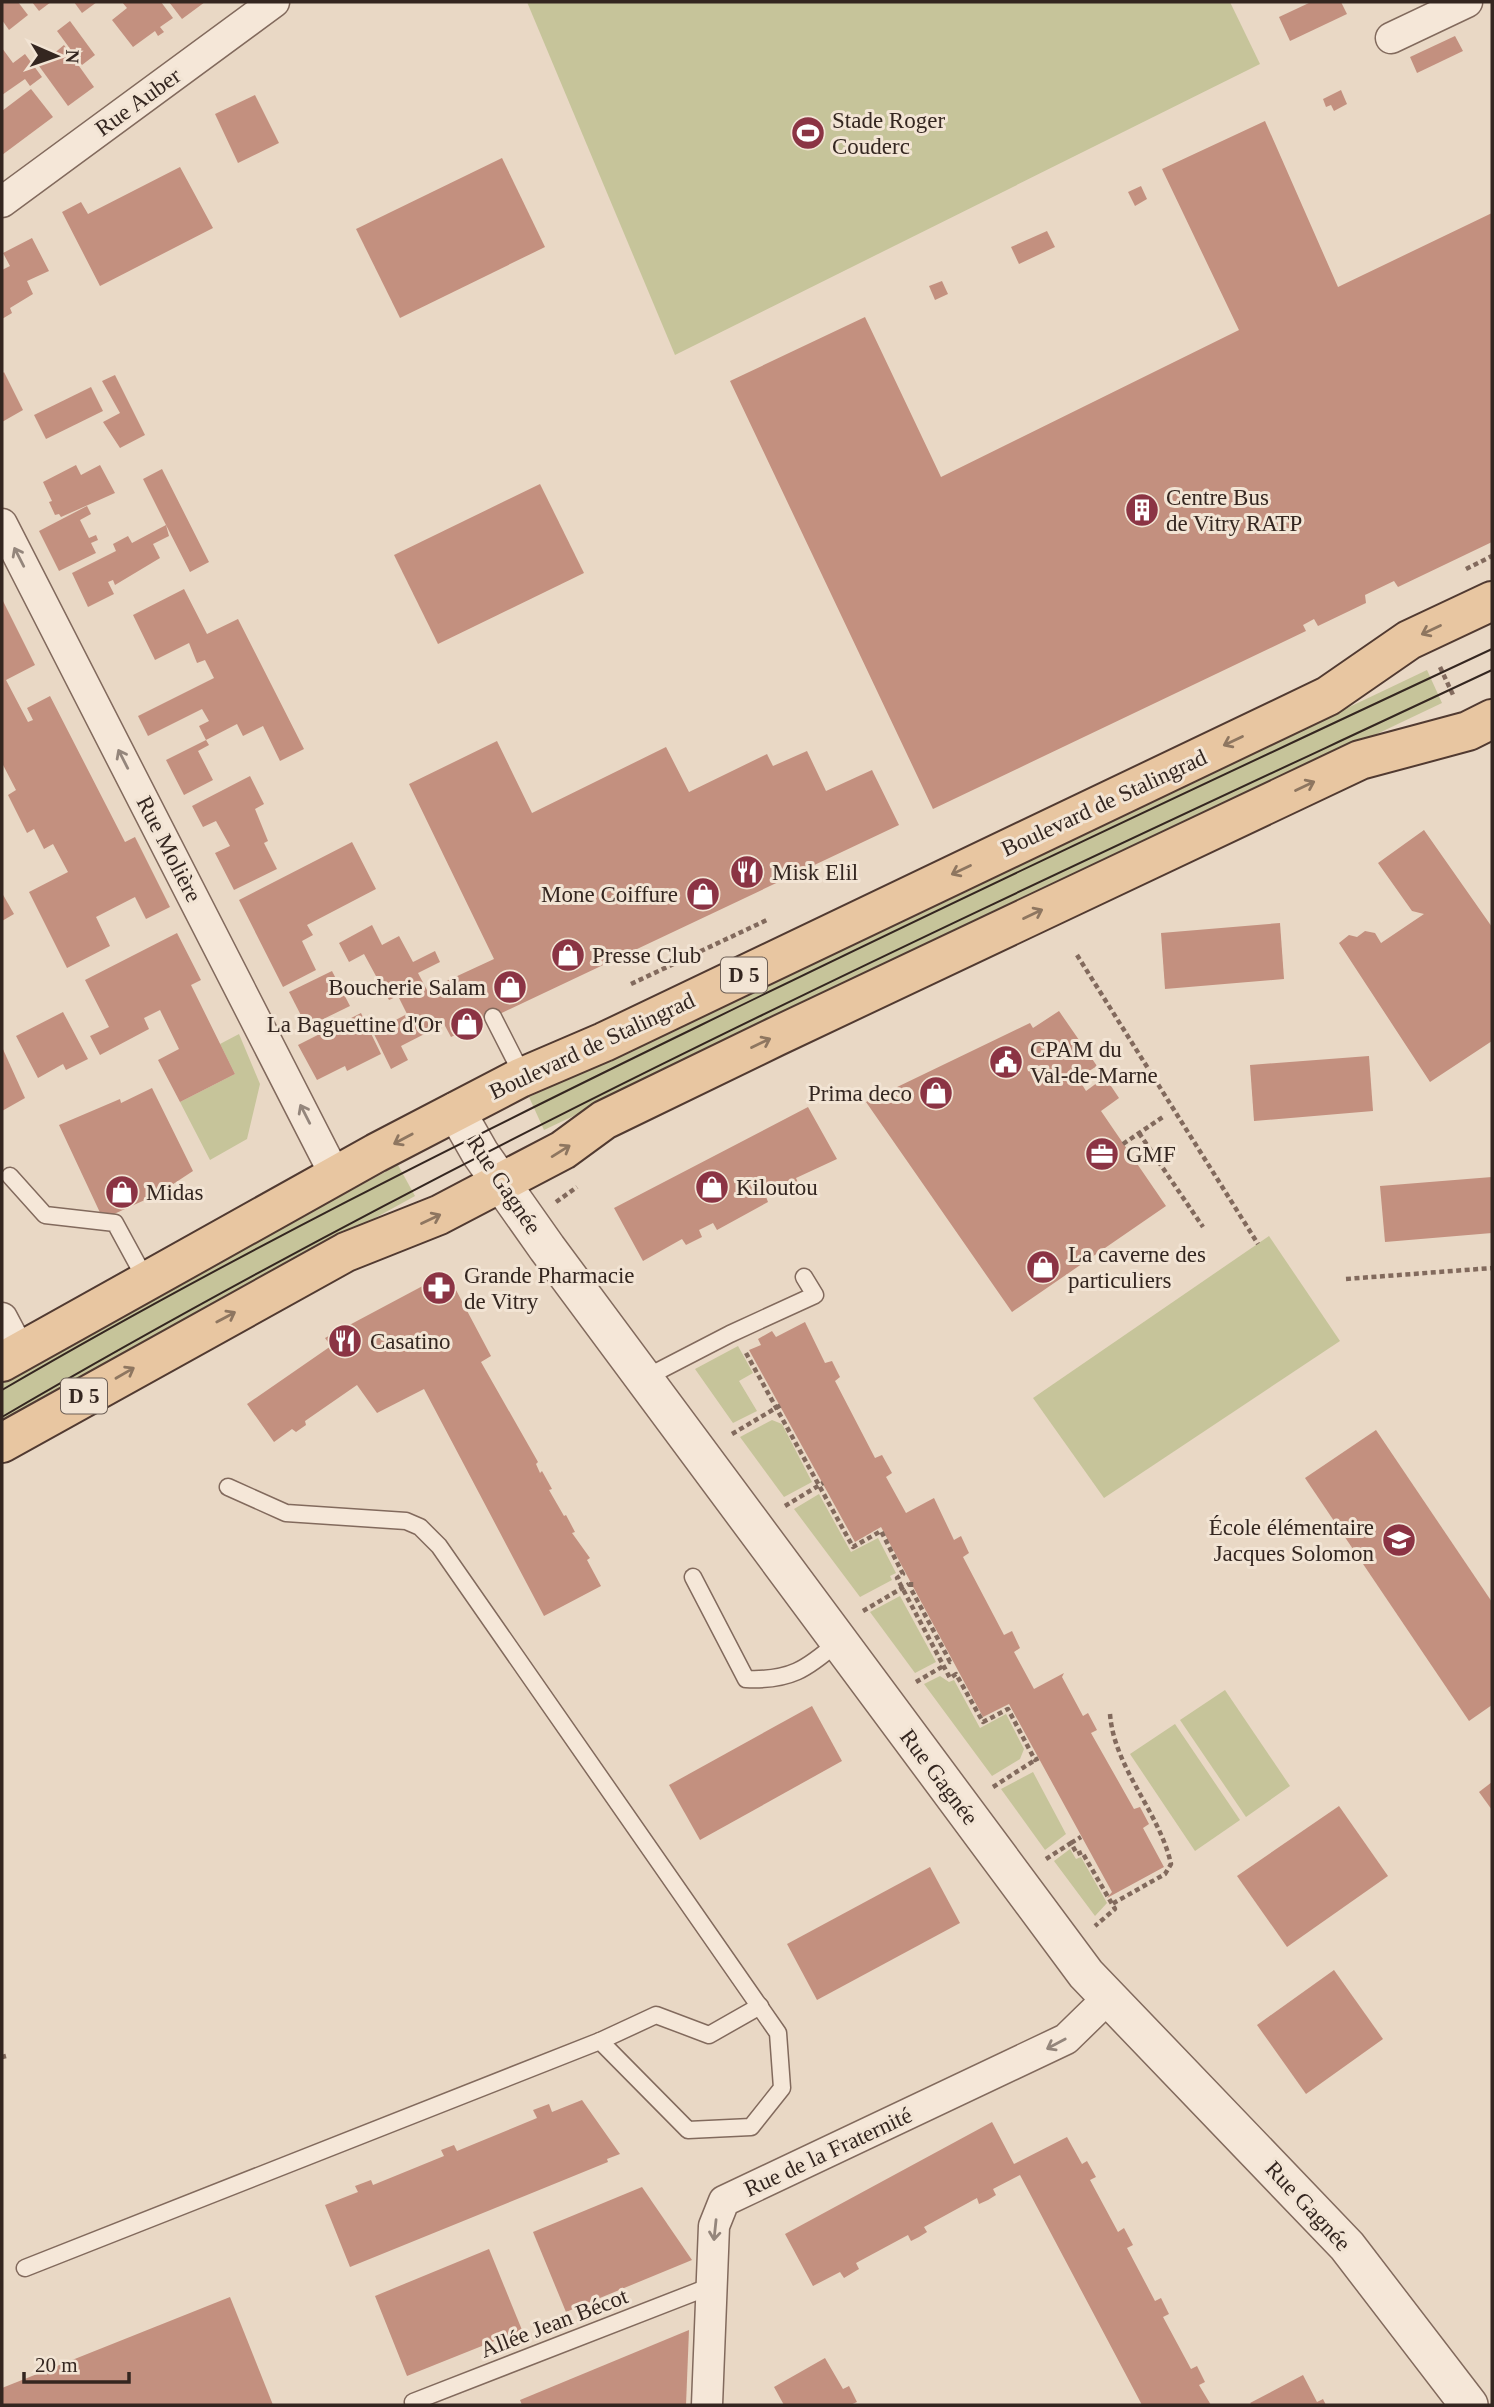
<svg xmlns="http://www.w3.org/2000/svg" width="1494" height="2407" viewBox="0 0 1494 2407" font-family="'Times New Roman',serif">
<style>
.green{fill:#c6c49a}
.building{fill:#c3907f}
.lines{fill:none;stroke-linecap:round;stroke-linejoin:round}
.service-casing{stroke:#826a5d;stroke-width:19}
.minor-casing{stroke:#826a5d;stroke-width:33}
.tertiary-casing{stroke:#826a5d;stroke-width:40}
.primary-casing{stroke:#513a31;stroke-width:42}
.path{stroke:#826a5d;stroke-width:4.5;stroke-dasharray:5 3.5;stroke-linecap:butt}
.service{stroke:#f5e7d8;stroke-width:16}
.minor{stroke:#f5e7d8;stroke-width:30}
.tertiary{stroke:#f5e7d8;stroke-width:37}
.primary{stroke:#e8c6a1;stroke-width:38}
.tram{stroke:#342620;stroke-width:2}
.oneway{stroke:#94867c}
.oneway2{stroke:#8e7660}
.labels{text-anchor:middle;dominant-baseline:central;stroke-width:6;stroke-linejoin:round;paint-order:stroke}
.shield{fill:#f2e4d4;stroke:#6d5f56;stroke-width:2}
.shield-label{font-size:21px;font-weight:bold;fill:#342620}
.street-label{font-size:23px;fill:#342620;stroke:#f2e4d4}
.poi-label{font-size:23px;fill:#342620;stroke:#f2e4d4;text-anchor:start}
</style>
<rect width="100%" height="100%" fill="#e9d8c5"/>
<g class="green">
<path d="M527,2H1230L1260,64L675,355Z"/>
<path d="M1427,670L1442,703L544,1130L529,1097Z"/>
<path d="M239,1034L260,1084L247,1139L210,1160L180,1102L235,1074L220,1044Z"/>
<path d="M398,1165L415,1196L2,1423V1381Z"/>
<path d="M1269,1236L1340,1341L1104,1498L1033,1398Z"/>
<path d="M738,1346L753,1373L739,1381L757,1411L733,1423L695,1369Z"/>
<path d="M772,1420L782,1424L812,1482L784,1497L740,1437Z"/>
<path d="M819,1494L851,1552L878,1538L896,1573L890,1576L892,1580L860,1597L794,1509Z"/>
<path d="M900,1596L936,1662L915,1673L870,1612Z"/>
<path d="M940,1676L949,1682L954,1680L980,1728L1006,1714L1024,1749L1020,1759L992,1776L924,1684Z"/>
<path d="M1225,1690L1290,1786L1246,1817L1180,1720Z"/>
<path d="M1175,1724L1240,1820L1195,1851L1130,1754Z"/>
<path d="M1033,1772L1066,1834L1045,1850L1001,1789Z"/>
<path d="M1070,1849L1076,1859L1081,1857L1107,1903L1095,1916L1054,1861Z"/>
</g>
<g class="building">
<path d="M2,2H18L28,15L9,30L2,20Z"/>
<path d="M32,2H51L39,11Z"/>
<path d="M74,2H97L82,13Z"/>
<path d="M122,2H161L173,18L160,27L164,32L158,36L155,31L133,47L112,20L127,8Z"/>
<path d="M169,2H205L182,19Z"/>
<path d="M1311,2H1341L1347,14L1290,41L1279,17Z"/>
<path d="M70,21L95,55L82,65L57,31Z"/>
<path d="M1455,36L1463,51L1417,73L1410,57Z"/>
<path d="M64,45L94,87L68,106L39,66Z"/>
<path d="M2,48L13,63L25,54L42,77L30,86L25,79L2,95Z"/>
<path d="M31,89L53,117L2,155V111Z"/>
<path d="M1341,90L1347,104L1334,111L1331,105L1326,107L1323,99Z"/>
<path d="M255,95L279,143L238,163L215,114Z"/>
<path d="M1265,121L1338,287L1492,213V542L1398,587L1394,581L1365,595L1366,603L1318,626L1314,619L1303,625L1306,631L933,809L730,381L865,317L941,477L1239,330L1162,169Z"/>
<path d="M502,158L545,247L400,318L356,229Z"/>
<path d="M180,167L213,228L100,286L62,212L81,202L88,214Z"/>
<path d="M1141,186L1147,199L1135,206L1128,192Z"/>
<path d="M1047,231L1055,247L1019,264L1011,247Z"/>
<path d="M32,238L49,271L27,281L33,294L10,308L12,313L2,319V270L10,266L3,253Z"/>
<path d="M942,281L948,294L935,300L929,286Z"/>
<path d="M4,372L23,410L2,422V374Z"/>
<path d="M115,375L145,435L120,448L103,422L120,413L102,381Z"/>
<path d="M91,387L103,411L46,439L34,415Z"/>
<path d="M76,465L81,475L100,465L115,493L61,517L59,514L55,515L49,502L52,501L43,482Z"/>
<path d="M162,469L209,562L190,572L166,525L169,536L153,544L160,558L115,585L113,580L108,582L114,594L88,607L72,573L116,551L113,544L128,536L132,543L166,525L143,479Z"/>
<path d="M540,484L584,573L438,644L394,555Z"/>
<path d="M87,506L91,514L80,520L89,538L96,535L98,540L91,543L96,553L59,571L39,531Z"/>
<path d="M184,589L207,634L238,619L304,749L280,761L263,726L243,736L237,724L206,740L199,726L209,721L202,709L148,736L138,716L214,678L205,660L197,663L189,643L155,660L133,615Z"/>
<path d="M2,599L35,665L6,680L28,722L33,720L27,708L50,696L125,842L135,837L170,907L146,919L135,897L96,917L110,946L67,968L29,892L68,872L53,844L44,849L34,829L27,833L8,795L16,790L2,763Z"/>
<path d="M206,740L209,745L198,751L213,780L184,795L166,760Z"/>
<path d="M497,741L532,813L666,747L689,792L767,754L773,766L807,751L826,791L872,770L899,825L451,1037L444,1024L401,1046L408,1060L391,1069L373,1032L407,1014L398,996L389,1000L364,954L349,962L339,943L372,925L382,945L399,936L413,962L435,951L440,962L418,973L427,990L494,959L409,784Z"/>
<path d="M250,776L264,804L255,809L268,841L264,843L277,869L234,890L215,853L230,846L216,821L203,827L192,806Z"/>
<path d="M1424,830L1492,927V1041L1430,1082L1339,943L1349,935L1357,937L1365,931L1375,933L1381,943L1424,914L1412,911L1378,863Z"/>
<path d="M352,842L376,889L307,925L313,935L302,941L316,970L283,987L239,900Z"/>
<path d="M2,893L14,914L2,921Z"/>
<path d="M1280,923L1284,979L1165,989L1161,933Z"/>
<path d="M177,933L201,980L191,985L235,1074L180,1102L158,1060L179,1049L160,1010L144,1018L149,1029L100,1055L90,1036L109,1027L85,980Z"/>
<path d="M332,971L350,1006L307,1027L289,992Z"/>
<path d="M1059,1011L1097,1066L1078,1078L1086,1091L1105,1077L1119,1098L1101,1111L1166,1206L1012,1312L866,1102L1030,1023L1033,1028Z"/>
<path d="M63,1012L88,1059L66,1070L63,1064L38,1078L16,1036Z"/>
<path d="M361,1013L381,1054L347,1071L345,1066L317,1080L298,1045Z"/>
<path d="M2,1047L25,1098L2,1111Z"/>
<path d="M1369,1056L1373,1111L1254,1121L1250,1065Z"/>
<path d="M152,1088L193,1171L158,1194L103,1219L59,1125L120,1099L121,1103Z"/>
<path d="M808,1107L837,1159L796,1178L799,1185L781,1195L777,1188L765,1194L768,1202L717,1230L713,1223L699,1230L702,1237L686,1245L682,1239L643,1261L614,1208Z"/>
<path d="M1492,1177V1233L1385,1242L1380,1186Z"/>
<path d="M447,1273L491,1356L481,1362L538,1462L536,1464L540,1473L542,1471L552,1489L549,1490L564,1516L566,1515L575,1532L572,1533L590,1558L587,1560L601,1586L544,1616L424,1389L377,1413L357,1385L305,1421L306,1425L296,1432L292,1429L274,1442L247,1404L331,1346L325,1338Z"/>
<path d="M805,1322L825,1363L832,1361L840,1377L835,1381L875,1458L882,1455L892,1473L886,1477L906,1513L934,1498L954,1540L961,1536L969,1553L963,1557L1004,1635L1012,1631L1020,1648L1014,1652L1034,1689L1064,1673L1062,1677L1083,1716L1088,1713L1097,1730L1091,1733L1134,1809L1140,1807L1149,1824L1143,1828L1164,1867L1107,1898L1112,1892L1009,1704L983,1717L881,1527L855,1542L749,1350L761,1345L758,1339L772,1331L776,1337Z"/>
<path d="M1376,1430L1492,1602V1705L1469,1721L1305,1478Z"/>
<path d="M812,1706L842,1761L700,1840L669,1785Z"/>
<path d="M1492,1782V1810L1479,1792Z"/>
<path d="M1339,1806L1388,1876L1287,1947L1237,1876Z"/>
<path d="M930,1867L960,1923L817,2000L787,1944Z"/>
<path d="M1334,1970L1383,2039L1306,2094L1257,2025Z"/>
<path d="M582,2100L620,2154L607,2159L608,2162L350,2267L325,2205L358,2192L355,2186L371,2180L373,2185L444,2156L441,2150L454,2145L457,2151L537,2118L533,2110L549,2104L552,2112Z"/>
<path d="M992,2122L1014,2164L1067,2137L1082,2164L1087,2161L1096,2177L1090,2180L1118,2232L1124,2228L1133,2245L1127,2248L1155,2301L1161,2298L1169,2314L1163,2317L1191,2369L1197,2366L1205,2382L1199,2385L1211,2405H1142L1020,2175L993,2189L996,2195L988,2200L979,2204L977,2198L924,2227L927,2232L919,2237L911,2241L908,2235L856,2263L859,2269L844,2278L840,2272L813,2286L785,2234Z"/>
<path d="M642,2187L692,2260L566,2312L533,2232Z"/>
<path d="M489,2249L522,2330L407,2376L375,2296Z"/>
<path d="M230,2297L273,2405H2V2388Z"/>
<path d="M689,2330L686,2405H522L520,2400Z"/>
<path d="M825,2358L843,2389L849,2386L857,2402L850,2405H784L774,2387Z"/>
<path d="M1303,2375L1317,2402L1323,2399L1326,2405H1252L1250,2403Z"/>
</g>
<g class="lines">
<g class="service-casing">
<g id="service">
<path d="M493,1017L523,1076"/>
<path d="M10,1176L45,1215L115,1223L146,1280"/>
<path d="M643,1379L730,1334L815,1295L804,1277"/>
<path d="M693,1577L746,1679C790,1681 807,1669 838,1642"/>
<path d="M600,2041L656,2015L709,2035L760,2006"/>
<path d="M25,2268L600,2041L688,2130L751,2127L782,2088L778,2033L439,1546L420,1527L406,1521L286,1513L228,1487"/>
<path d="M413,2402L711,2286"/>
</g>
</g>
<g class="minor-casing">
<g id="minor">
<path d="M1391,38L1467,2"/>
<path d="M2,202L274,2"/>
<path d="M2,524L335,1175"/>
<path d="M2,1318L20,1352"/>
<path d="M707,2405L714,2226L724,2201L1066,2039L1107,1999"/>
</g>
</g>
<g class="tertiary-casing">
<path id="tertiary" d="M456,1111L480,1153L547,1248L1086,1974L1347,2246L1469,2405"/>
</g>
<g class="primary-casing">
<g id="primary">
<path d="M2,1362L376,1153L520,1078L604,1042L1328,696L1409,640L1492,601"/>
<path d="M2,1443L346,1252L439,1215L563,1150L604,1120L775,1037L1360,760L1468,731L1492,719"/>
</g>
</g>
<g class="path">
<path d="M1466,569L1492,556"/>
<path d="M1440,667L1454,697"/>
<path d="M1077,955L1258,1244"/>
<path d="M631,984L769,919"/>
<path d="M1139,1133L1203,1227"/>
<path d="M1123,1144L1163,1117"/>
<path d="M556,1202L577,1187"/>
<path d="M1346,1279L1492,1268"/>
<path d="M746,1353L853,1547L881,1531L903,1574L897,1578L950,1678L956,1674L983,1722L1008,1709L1035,1760L1039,1758"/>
<path d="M732,1434L781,1405"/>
<path d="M785,1506L823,1483"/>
<path d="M911,1582V1589L946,1654L950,1662L953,1660"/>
<path d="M863,1611L909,1584"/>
<path d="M916,1682L945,1665"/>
<path d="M1110,1714C1114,1768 1159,1811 1171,1864L1165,1874L1112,1904"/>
<path d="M993,1787L1035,1760"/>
<path d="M1071,1843L1081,1837"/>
<path d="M1046,1859L1071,1843L1077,1854L1082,1852L1115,1909L1095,1926"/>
<path d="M2,2057L6,2056"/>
</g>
<use href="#service" class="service"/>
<use href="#minor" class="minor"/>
<use href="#tertiary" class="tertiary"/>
<use href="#primary" class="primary"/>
<g class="tram">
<path d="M2,1390C228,1258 463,1141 699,1026C962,897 1227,773 1492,649"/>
<path d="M2,1417C482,1136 989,906 1492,670"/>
</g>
</g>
<defs><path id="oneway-shaft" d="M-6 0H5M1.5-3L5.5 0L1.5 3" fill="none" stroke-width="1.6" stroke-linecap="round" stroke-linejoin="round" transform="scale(1.75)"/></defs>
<g class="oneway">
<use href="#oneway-shaft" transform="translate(19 557) rotate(-117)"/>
<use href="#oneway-shaft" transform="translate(123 759) rotate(-117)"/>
<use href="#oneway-shaft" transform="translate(305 1114) rotate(-117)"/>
<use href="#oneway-shaft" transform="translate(1056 2044) rotate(152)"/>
<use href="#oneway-shaft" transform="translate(715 2230) rotate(96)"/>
</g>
<g class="oneway2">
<use href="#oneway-shaft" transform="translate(1431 630) rotate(155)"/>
<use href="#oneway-shaft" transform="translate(1233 741) rotate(155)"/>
<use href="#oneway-shaft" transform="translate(1305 786) rotate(-25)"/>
<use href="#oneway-shaft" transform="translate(961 870) rotate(155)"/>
<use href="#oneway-shaft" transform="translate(1033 914) rotate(-26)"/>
<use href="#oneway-shaft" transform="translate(761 1043) rotate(-26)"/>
<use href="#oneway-shaft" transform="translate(403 1139) rotate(152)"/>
<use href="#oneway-shaft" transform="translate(561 1151) rotate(-32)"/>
<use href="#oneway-shaft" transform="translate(431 1219) rotate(-25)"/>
<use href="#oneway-shaft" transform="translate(226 1317) rotate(-28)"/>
<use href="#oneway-shaft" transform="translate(125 1373) rotate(-30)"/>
</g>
<defs>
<g id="stadium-disc" transform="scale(1.75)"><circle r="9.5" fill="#8b3444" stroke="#f2e4d4"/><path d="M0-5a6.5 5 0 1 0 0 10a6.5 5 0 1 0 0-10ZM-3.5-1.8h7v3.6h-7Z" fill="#fff"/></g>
<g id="building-disc" transform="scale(1.75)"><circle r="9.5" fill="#8b3444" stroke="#f2e4d4"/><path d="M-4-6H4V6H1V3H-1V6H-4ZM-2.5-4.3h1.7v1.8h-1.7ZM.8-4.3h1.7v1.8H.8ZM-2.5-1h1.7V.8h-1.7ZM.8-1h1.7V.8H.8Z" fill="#fff"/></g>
<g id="restaurant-disc" transform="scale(1.75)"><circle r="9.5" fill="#8b3444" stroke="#f2e4d4"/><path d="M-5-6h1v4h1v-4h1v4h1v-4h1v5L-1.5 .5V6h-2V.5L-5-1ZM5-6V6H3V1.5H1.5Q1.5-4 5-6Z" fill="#fff"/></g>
<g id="shop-disc" transform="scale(1.75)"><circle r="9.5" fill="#8b3444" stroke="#f2e4d4"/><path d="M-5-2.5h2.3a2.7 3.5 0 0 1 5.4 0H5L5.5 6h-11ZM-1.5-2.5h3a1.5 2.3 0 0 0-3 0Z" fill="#fff"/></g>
<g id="civic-disc" transform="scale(1.75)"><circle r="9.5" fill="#8b3444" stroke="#f2e4d4"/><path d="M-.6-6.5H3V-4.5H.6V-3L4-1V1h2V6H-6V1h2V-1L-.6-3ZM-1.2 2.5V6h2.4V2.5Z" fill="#fff"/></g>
<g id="office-disc" transform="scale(1.75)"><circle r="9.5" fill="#8b3444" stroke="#f2e4d4"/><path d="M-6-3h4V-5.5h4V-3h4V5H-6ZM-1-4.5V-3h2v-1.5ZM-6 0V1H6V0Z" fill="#fff"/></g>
<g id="pharmacy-disc" transform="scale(1.75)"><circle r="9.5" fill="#8b3444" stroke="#f2e4d4"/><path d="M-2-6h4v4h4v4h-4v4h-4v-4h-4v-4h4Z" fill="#fff"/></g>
<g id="school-disc" transform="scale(1.75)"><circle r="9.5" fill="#8b3444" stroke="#f2e4d4"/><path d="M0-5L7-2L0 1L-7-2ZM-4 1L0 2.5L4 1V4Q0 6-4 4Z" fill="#fff"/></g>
</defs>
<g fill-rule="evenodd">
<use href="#stadium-disc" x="808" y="133"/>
<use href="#building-disc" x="1142" y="510"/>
<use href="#restaurant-disc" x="747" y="872"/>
<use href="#shop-disc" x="703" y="894"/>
<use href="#shop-disc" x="568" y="955"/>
<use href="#shop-disc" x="510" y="987"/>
<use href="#shop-disc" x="467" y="1024"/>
<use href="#civic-disc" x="1006" y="1062"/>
<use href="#shop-disc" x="936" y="1093"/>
<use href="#office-disc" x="1102" y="1154"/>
<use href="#shop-disc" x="712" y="1187"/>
<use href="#shop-disc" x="122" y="1192"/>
<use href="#shop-disc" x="1043" y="1267"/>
<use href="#pharmacy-disc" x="439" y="1288"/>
<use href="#restaurant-disc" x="345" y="1341"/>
<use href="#school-disc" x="1399" y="1540"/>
</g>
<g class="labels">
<g class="shield">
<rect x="721" y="957.5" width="46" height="35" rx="5"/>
<rect x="61" y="1378.5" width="46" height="35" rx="5"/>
</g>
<g class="shield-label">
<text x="744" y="975">D 5</text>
<text x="84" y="1396">D 5</text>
</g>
<g class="street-label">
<text transform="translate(138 102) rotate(-36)">Rue Auber</text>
<text transform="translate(1104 803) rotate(-25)">Boulevard de Stalingrad</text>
<text transform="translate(169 849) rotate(63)">Rue Molière</text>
<text transform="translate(592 1046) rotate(-25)">Boulevard de Stalingrad</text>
<text transform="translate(504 1185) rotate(56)">Rue Gagnée</text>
<text transform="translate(939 1777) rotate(53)">Rue Gagnée</text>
<text transform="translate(828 2152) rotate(-25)">Rue de la Fraternité</text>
<text transform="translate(1308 2206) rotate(47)">Rue Gagnée</text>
<text transform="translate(554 2323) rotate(-21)">Allée Jean Bécot</text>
</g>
<g class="poi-label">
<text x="832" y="120">Stade Roger<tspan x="832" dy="26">Couderc</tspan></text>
<text x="1166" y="497">Centre Bus<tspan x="1166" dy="26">de Vitry RATP</tspan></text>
<text x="772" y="872">Misk Elil</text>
<text x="678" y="894" text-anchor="end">Mone Coiffure</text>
<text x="592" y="955">Presse Club</text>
<text x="486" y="987" text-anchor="end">Boucherie Salam</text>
<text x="442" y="1024" text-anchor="end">La Baguettine d'Or</text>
<text x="1030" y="1049">CPAM du<tspan x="1030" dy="26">Val-de-Marne</tspan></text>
<text x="912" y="1093" text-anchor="end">Prima deco</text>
<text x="1126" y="1154">GMF</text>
<text x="736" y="1187">Kiloutou</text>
<text x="146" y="1192">Midas</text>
<text x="1068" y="1254">La caverne des<tspan x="1068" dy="26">particuliers</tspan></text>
<text x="464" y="1275">Grande Pharmacie<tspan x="464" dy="26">de Vitry</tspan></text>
<text x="370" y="1341">Casatino</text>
<text x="1374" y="1527" text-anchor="end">École élémentaire<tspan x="1374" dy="26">Jacques Solomon</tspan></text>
</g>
</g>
<rect width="1494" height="2407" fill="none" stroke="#342620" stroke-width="7"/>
<g transform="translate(56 56) rotate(92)" stroke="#f2e4d4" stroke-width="5" paint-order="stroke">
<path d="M0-5L12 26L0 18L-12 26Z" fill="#342620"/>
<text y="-10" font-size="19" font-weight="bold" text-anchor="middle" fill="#342620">N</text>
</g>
<path d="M24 2372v10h105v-10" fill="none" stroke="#342620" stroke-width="3.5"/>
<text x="35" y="2372" font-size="21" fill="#342620" stroke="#f2e4d4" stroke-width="5" paint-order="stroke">20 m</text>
</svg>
